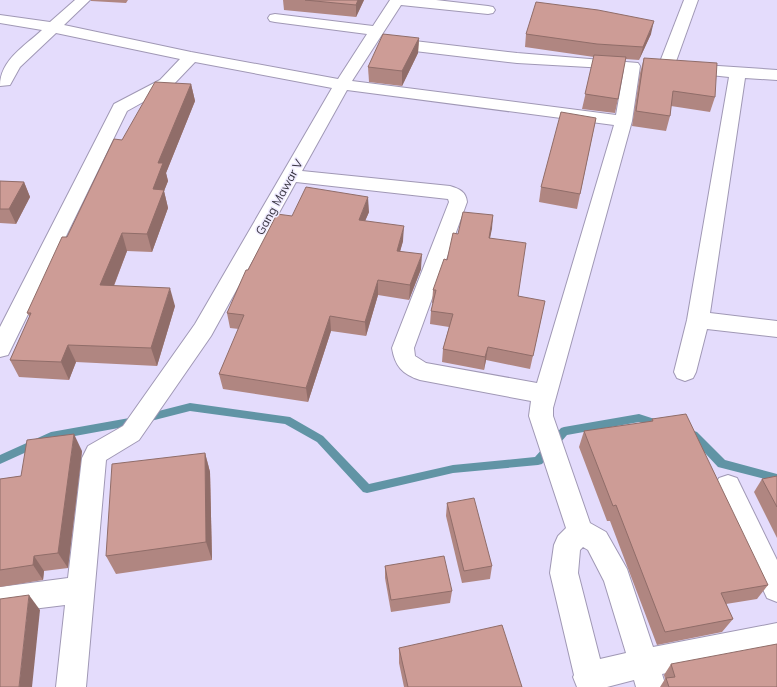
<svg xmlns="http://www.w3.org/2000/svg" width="777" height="687" viewBox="0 0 777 687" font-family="Mulish,sans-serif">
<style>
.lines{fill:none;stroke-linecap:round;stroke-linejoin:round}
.stream{fill:#6194a5;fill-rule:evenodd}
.street-casing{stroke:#a098b5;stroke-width:2}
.street{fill:#fff;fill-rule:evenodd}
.wall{fill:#b08681}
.shaded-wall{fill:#906d69}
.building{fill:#cd9c96;stroke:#906d69}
.labels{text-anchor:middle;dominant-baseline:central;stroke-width:3;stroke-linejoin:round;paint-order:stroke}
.street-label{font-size:12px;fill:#383541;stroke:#f0ecff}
</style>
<rect width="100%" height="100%" fill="#e4dcfc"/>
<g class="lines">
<g class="stream">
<path d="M190,403L290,417L323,436L369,484L453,465L535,457L561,428L564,427L639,414L664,422L666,425L664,428L661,429L639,422L567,435L542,464L538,465L453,473L367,493L363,492L317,442L285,424L190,411L135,425L53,440L0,464V455L51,432L135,417Z"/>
<path d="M689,429L697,432L725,460L777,474V482L718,467L691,438L686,436L684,433L686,430Z"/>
</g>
<g class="street-casing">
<g id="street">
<path d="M75,0H90L64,25L191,52L338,79L367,34L275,22L270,21L268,18L270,15L275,14L373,26L390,0H436L488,6L493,7L495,10L493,13L488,14L401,5L352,81L616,115L624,69L517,63L389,48L384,46L381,43L384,40L389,38L517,53L638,63L640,66L632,121L553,408V416L590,523L606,532L627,569L653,647L777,623V651L662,674L666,687H636L634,680L607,687H577L573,677L574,675L550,573L554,545L558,536L566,528L529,416L531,401L420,380C402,374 395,366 392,348L449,202L448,199L296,182L211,336L139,440L106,460L86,687H56L65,605L0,613V587L68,578L82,458L88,446L123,426L195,324L332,88L195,62L172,86L127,111L11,349L8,355L0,357V327L112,108L114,104L160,80L180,59L56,33L20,67L10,85L0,86C0,60 25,46 42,30L0,23V15L50,22ZM347,90L614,125L537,383L426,363L415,356L414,348L467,202C466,192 460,189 450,186L302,171ZM583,547L588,550L604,581L626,653L600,659L578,573L580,550Z"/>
<path d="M684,0H698L674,67L672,70H660L658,67Z"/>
<path d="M688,64L777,70V80L745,78L710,313L777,321V337L707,329L696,372L693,378L685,381L677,378L674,372L687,320L729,77L682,72L680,69L682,66Z"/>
<path d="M728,475L737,478L777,560V602L767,598L715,486L719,478Z"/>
</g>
</g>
<use href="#street" class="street"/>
</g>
<g class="wall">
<path d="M91,0H128L126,3L91,1Z"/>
<path d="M283,0H364L356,17L284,10Z"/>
<path d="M526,34H651L639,60L625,59L618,99L615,113L582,109L594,57L525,47Z"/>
<path d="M419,38L418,53L402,86L369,82L368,67Z"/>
<path d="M644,58L715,97L710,112L671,106L670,116L666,131L632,126L640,73Z"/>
<path d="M191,84L195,101L166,173L168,181L164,191L168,208L152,252L127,251L114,286L175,306L157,366L76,362L69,380L19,377L10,360L30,317L27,313L67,237L122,140Z"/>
<path d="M596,118L577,209L539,202L541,187Z"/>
<path d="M0,181L24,182L30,197L16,224L0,223Z"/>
<path d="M369,212L365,221L403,241L400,251L421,269L409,300L378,295L366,336L331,331L308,402L223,389L219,374L239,329L230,328L227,313L248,270L292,216Z"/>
<path d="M493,215L490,238L518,296L542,315L530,369L486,360L484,370L442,362L443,349L449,327L430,324L431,311L433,303H432L433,290L447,260Z"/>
<path d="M652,419L768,585L757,599L726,604L733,619L722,632L657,645L610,521H607L579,447L584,431L651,422Z"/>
<path d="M82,451L68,568L44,571L43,580L0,587V479L21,476Z"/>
<path d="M205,453L210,472L212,560L116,574L106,556Z"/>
<path d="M777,476V538L754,492L762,479Z"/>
<path d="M447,503L492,566L490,579L462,583L446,516Z"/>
<path d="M385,566L452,591L450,603L391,612L385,578Z"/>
<path d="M399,648L522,687H404L399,663Z"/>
<path d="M671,664L777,687H660L665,679L664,675Z"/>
</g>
<g class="shaded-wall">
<path d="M358,0H364L356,17V5Z"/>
<path d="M654,21L651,34L639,60L643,47Z"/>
<path d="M419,38L418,53L402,86V71Z"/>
<path d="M191,84L195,101L166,173L168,181L164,191L168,208L152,252L147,234L153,189L158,163Z"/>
<path d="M24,182L30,197L16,224L9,209Z"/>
<path d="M368,197L369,212L359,235V220Z"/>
<path d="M493,215L492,229L487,251L489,238Z"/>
<path d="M404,226L403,241L396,266L397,251Z"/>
<path d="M122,233L127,251L107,303L100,285Z"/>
<path d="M422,254L421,269L409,300L410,285Z"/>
<path d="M378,280V295L366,336L365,322Z"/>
<path d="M170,288L175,306L157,366L151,348Z"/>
<path d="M330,316L331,331L308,402L306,388Z"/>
<path d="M68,345L76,362L69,380L61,362Z"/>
<path d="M488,347L486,360L484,370L485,357Z"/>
<path d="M74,434L82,451L68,568L58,553Z"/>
<path d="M205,453L210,472L212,560L206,542Z"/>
<path d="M34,556L44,571L43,580L33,565Z"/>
<path d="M29,595L40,610L32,687H19Z"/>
</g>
<g class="building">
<path d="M305,0H358L356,5Z"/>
<path d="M536,2L598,10L654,21L643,47L597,44L526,34Z"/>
<path d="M383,34L419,38L402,71L368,67Z"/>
<path d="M594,55L626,57L618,99L585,94Z"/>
<path d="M644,58L717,63L715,97L673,91L670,116L636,111Z"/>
<path d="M155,82L191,84L158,163H163L153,189L164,190L147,234L122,233L100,285L170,288L151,348L68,345L61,362L10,360L31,313H27L62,237H67L114,139L122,140Z"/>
<path d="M561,112L596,118L580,194L541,187Z"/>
<path d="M0,181L24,182L9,209H0Z"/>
<path d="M306,187L368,197L359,220L404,226L397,251L422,254L410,285L378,280L365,322L330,316L306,388L219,374L244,315L227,313L246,270H248L277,214L292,216Z"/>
<path d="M463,212L493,215L489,238L526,243L518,296L545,301L533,356L488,347L485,357L443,349L453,314L431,311L436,290H433L444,259L447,260L453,233L458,234Z"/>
<path d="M686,414L768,585L721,593L733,619L665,632L616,505L613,506L584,431L653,421L652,419Z"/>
<path d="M74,434L58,553L34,556L33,565L0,570V479L21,476L27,440Z"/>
<path d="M205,453L206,542L106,556L112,464Z"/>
<path d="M777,476V507L762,479Z"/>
<path d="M474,498L492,566L464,571L447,503Z"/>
<path d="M444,556L452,591L391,600L385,566Z"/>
<path d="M29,595L19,687H0V599Z"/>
<path d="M502,625L522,687H408L399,648Z"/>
<path d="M777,644V687H669L666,678L675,677L671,664Z"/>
</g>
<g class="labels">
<g class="street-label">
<text transform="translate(279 197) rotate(-61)">Gang Mawar V</text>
</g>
</g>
</svg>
